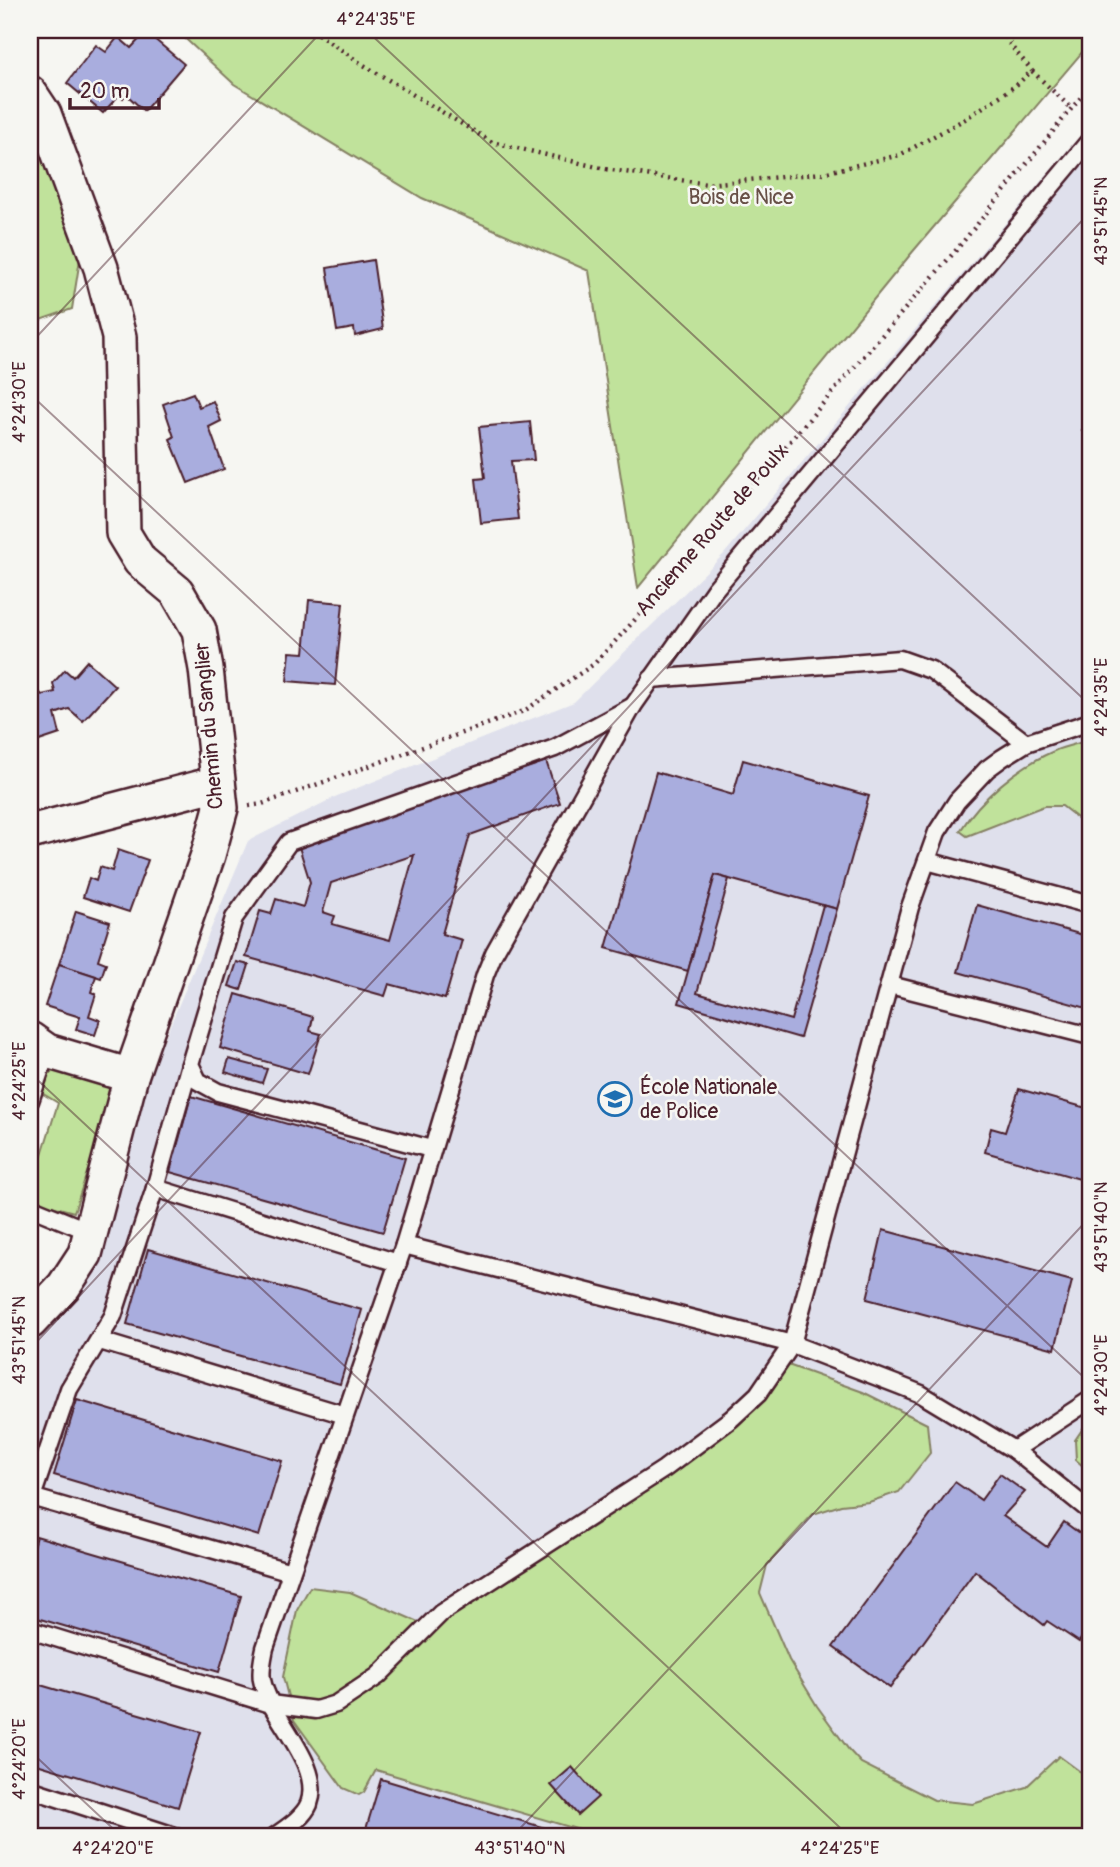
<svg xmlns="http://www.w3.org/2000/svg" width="1120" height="1867" viewBox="0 0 1120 1867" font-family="Pangolin,sans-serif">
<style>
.built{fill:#dfe0ec}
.green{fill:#c0e29b;stroke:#858063;stroke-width:2}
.building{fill:#a9adde;stroke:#4a1f2b;stroke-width:2;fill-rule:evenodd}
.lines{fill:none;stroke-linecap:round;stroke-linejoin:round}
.service-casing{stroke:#4a1f2b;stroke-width:21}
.minor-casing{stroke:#4a1f2b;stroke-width:38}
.path{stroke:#4a1f2b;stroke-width:4.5;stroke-dasharray:2 5;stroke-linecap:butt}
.service{stroke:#f6f6f2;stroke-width:16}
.minor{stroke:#f6f6f2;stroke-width:33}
.ticks{fill:none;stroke:#4a1f2b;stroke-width:2;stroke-opacity:0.45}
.labels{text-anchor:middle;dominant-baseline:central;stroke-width:5;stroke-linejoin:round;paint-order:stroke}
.park-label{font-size:21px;fill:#685047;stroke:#f6f6f2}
.street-label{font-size:21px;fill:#4a1f2b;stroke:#f6f6f2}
.poi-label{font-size:21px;fill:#4a1f2b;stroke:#f6f6f2;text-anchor:start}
.neatline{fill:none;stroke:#4a1f2b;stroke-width:2.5}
.ticks-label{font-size:18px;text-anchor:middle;fill:#4a1f2b}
</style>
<rect width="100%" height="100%" fill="#f6f6f2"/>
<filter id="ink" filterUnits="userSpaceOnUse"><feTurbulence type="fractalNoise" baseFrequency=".0143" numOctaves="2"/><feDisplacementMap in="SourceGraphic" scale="14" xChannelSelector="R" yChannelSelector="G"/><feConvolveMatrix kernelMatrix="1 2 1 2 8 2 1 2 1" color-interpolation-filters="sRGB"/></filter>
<g filter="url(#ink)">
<path class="built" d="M1090,124V1837H30V1357L248,841L337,796L574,702L724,554Z"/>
<g class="green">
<path d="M176,30H1090V43L910,255L638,588L589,271L422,198L234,84Z"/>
<path d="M30,127L77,244L80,259L72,309L37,321L30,332Z"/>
<path d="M1090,740V828L1062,806H1044L967,836L960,831C981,798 1017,767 1054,751C1065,746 1078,744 1090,740Z"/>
<path d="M52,1064L116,1085L74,1212L44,1204L30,1191V1160L39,1164L58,1103L40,1092Z"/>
<path d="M788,1365L863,1392L927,1424L930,1453L899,1492L869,1502L841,1505L813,1514L767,1565L760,1593L789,1660L817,1706L849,1750L861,1763L934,1800L973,1804L1026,1787L1059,1756L1090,1779V1837H582L583,1831L376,1770L364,1792L359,1795L343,1788L294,1720L283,1677L297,1610L310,1587L350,1592L434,1629L466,1606L597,1524L743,1415Z"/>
<path d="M1090,1418V1472L1076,1460L1075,1440Z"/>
</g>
<g class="building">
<path d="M146,32L184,64L144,111L126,94L123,98L119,95L103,113L67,83L96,45L106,52L118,37L131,48Z"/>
<path d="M373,260L383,329L355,336L354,328L337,331L327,268Z"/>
<path d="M193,393L199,407L213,401L221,421L209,427L224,469L188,483L170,439L174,437L163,404Z"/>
<path d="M530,422L534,460L511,461L518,519L481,523L476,479L485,478L479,427Z"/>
<path d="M1090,423V439L1082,430Z"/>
<path d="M309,600L343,603L335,685L287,681L290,652L304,653Z"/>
<path d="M87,661L115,686L83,721L69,709L55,714L60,734L30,744V683L42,695L55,692L53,683L65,670L73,677Z"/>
<path d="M743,760L869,796L837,909L715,875L688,971L606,948L656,772L733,795Z"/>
<path d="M546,761L560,803L470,835L442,934L462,940L445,999L389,984L385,996L246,957L260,911L271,914L276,899L303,907L310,882L299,847ZM414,855L390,940L332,924L335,916L323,912L331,883Z"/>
<path d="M118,850L148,860L129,912L83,897L89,878L96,881L100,867L112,871Z"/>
<path d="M715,875L729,879L697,993L791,1020L823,905L837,909L800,1038L679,1003Z"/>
<path d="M30,894L37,896L31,918H30Z"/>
<path d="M977,905L1090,937V1009L958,972Z"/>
<path d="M76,911L110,922L98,960L106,963L101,978L59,964Z"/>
<path d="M237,962L249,965L241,990L229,986Z"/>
<path d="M59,964L96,976L91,992L96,994L89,1016L100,1020L95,1035L76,1029L80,1017L45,1006Z"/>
<path d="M236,994L313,1017L310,1031L321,1034L308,1074L220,1048Z"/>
<path d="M229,1059L267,1069L262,1083L225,1072Z"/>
<path d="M1019,1089L1090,1109V1182L985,1152L991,1128L1005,1132Z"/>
<path d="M191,1096L405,1158L383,1232L170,1172Z"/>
<path d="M883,1230L1072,1281L1055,1349L867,1299Z"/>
<path d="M148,1249L362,1310L340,1384L127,1324Z"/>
<path d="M77,1400L282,1461L259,1536L54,1475Z"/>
<path d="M1000,1474L1025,1492L1003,1516L1047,1547L1064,1522L1090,1541V1624L1079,1642L1047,1621L1044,1625L975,1571L890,1688L833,1647L955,1482L981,1500Z"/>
<path d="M36,1536L241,1596L219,1672L30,1616V1558Z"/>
<path d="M30,1682L201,1732L178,1807L30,1762Z"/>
<path d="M572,1767L598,1797L578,1815L551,1785Z"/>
<path d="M381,1779L575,1837H393L366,1829Z"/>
<path d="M30,1829L59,1837H30Z"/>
</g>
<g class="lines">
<g class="service-casing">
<g id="service">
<path d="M651,679L900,659L931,670L1026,743"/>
<path d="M927,861L1090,905"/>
<path d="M890,985L1090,1036"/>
<path d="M190,1064L155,1188L398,1263"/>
<path d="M30,1101L47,1051"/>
<path d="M431,1149L218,1092L198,1081L190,1064L234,918L289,842L555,748L633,706"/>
<path d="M30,1205L37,1210L91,1232"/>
<path d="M404,1245L792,1344L901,1386L921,1394L1014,1450L1090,1511"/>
<path d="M100,1341L345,1415"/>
<path d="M1014,1450L1090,1400"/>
<path d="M31,1497L291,1572"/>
<path d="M30,1503L69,1389L113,1316L155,1188"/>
<path d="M30,1630L270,1704L316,1710L336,1704L378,1676L441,1613L664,1469L731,1419L758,1394L792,1344L910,907L937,832L957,801L987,769L1002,758L1026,743L1090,722"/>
<path d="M30,1789L178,1837"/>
<path d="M274,1837C286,1828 303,1818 309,1804C324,1764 269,1718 262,1680C260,1670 263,1658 265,1648L404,1245L485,975L494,953L633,706L715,589L1090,140"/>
</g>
</g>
<g class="minor-casing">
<g id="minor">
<path d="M30,93L44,114L101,268L119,337L123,533L140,561L177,592L199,630L206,669L221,808L208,855L131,1076L85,1254L64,1286L30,1322"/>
<path d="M30,832L218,783"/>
<path d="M30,1039L47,1051L131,1076"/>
</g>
</g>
<g class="path">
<path d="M312,30L362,64L492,142L605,169L707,184L823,173L900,155L965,119L1015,86L1032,71L1071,108"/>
<path d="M1004,30C1007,46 1022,57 1032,71"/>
<path d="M249,806L262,804L524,711L594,664L633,622L957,249L1090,86"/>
</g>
<use href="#service" class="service"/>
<use href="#minor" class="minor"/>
</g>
</g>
<path class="ticks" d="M366,30L1090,705M30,344L323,30M30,394L1090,1383M30,1073L850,1837M30,1349L1090,212M30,1751L122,1837M512,1837L1090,1217"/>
<defs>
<g id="university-ring" transform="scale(1.75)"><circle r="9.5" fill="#f6f6f2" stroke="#1f6fb2" stroke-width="1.5"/><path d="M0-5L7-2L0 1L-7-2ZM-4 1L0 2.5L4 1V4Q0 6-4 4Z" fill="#1f6fb2"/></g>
</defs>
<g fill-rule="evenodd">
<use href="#university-ring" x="615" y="1099"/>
</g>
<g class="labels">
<g class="park-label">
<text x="741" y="197">Bois de Nice</text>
</g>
<g class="street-label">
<text transform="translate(712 530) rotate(-49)">Ancienne Route de Poulx</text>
<text transform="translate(209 726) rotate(-95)">Chemin du Sanglier</text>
</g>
<g class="poi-label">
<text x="640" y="1087">École Nationale<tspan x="640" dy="24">de Police</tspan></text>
</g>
</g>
<rect width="1120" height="1867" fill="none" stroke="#f6f6f2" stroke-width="77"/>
<path d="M70 98v10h89v-10" fill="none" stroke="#4a1f2b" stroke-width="3.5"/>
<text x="80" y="98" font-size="21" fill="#4a1f2b" stroke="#f6f6f2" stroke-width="5" paint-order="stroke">20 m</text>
<rect x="38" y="38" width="1044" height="1790" class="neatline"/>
<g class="ticks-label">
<text x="376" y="25">4°24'35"E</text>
<text transform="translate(1101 221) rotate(-90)" y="6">43°51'45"N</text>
<text transform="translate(19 402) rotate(-90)" y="6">4°24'30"E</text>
<text transform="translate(1101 697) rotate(-90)" y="6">4°24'35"E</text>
<text transform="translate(19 1081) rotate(-90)" y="6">4°24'25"E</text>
<text transform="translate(1101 1227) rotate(-90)" y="6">43°51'40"N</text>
<text transform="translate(19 1340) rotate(-90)" y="6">43°51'45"N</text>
<text transform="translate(1101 1375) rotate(-90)" y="6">4°24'30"E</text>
<text transform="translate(19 1759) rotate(-90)" y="6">4°24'20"E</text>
<text x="113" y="1854">4°24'20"E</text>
<text x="520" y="1854">43°51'40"N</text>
<text x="840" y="1854">4°24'25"E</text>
</g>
</svg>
